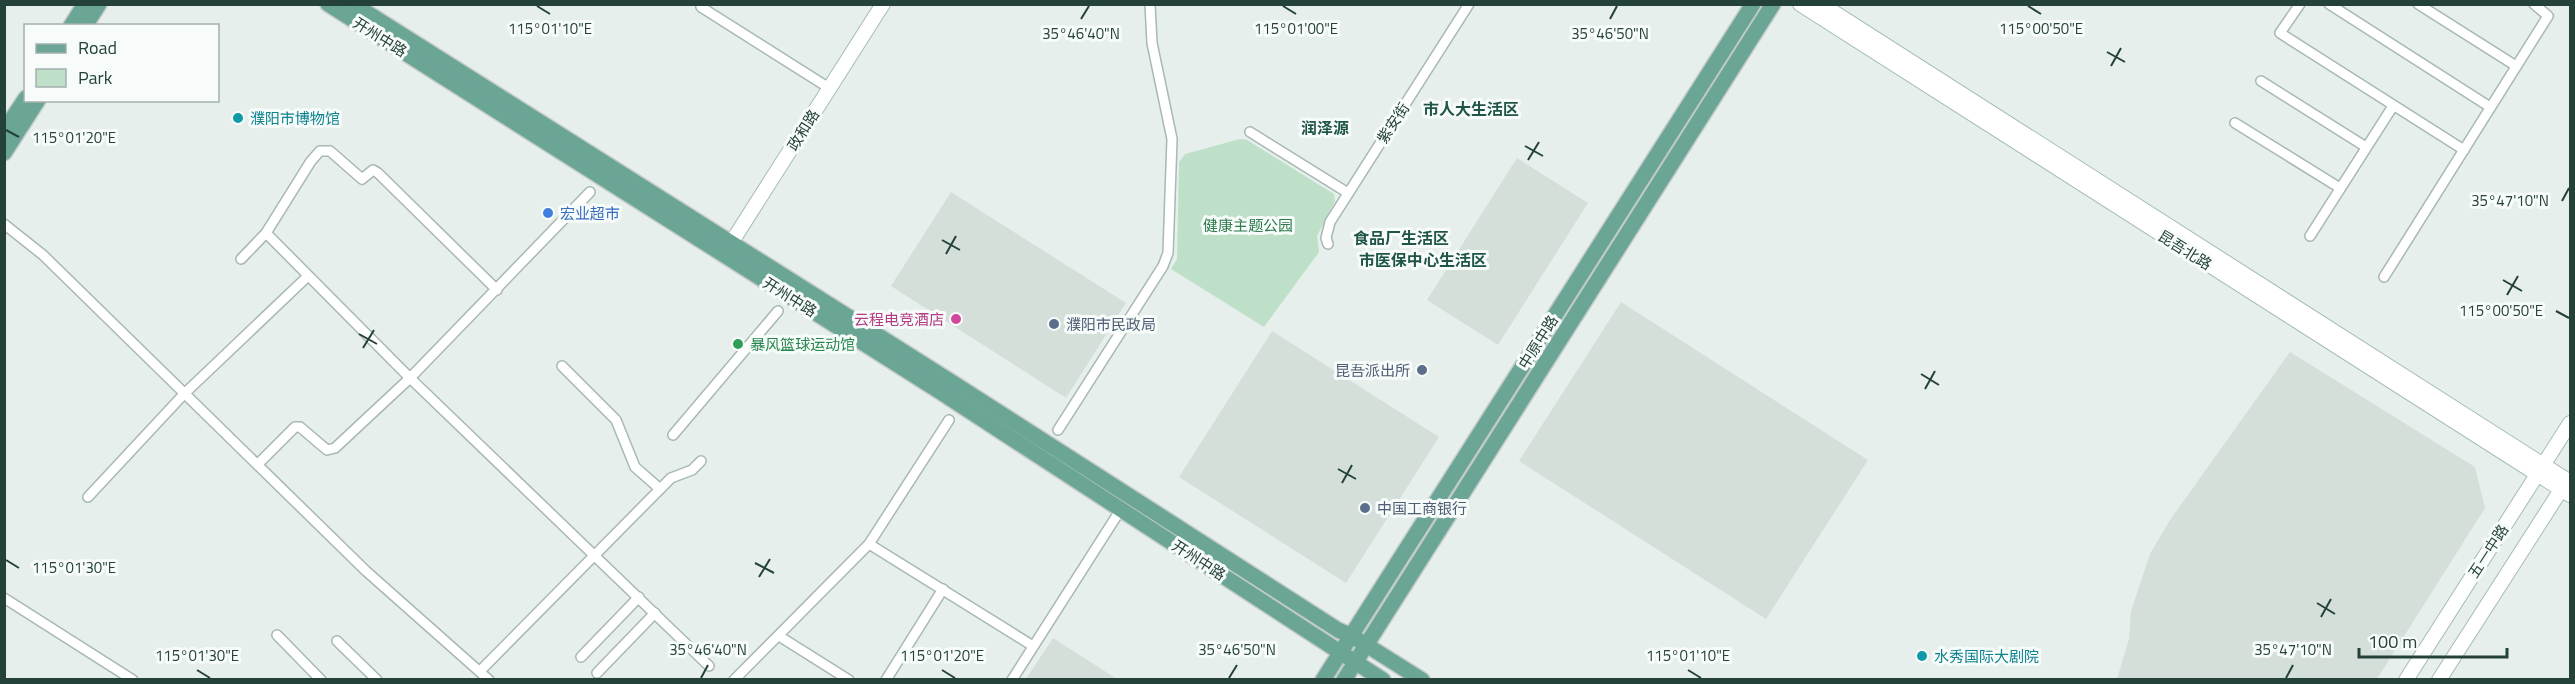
<svg xmlns="http://www.w3.org/2000/svg" width="2575" height="684" viewBox="0 0 2575 684" font-family="'Titillium Web','Noto Sans SC',sans-serif">
<style>
.built{fill:#d4dfda}
.green{fill:#bfe0c8}
.lines{fill:none;stroke-linecap:round;stroke-linejoin:round}
.street-casing{stroke:#a8b8b2;stroke-width:12}
.secondary-casing{stroke:#a4bbb3;stroke-width:16}
.primary-casing{stroke:#c2cac8;stroke-width:18}
.street{stroke:#fff;stroke-width:9}
.secondary{stroke:#fff;stroke-width:14}
.primary{stroke:#6aa596;stroke-width:15}
.ticks{fill:none;stroke:#24423a;stroke-width:2}
.culture-dot{fill:#0f9aa8;stroke:#f7fbf9;stroke-width:2}
.shop-dot{fill:#3f7fe0;stroke:#f7fbf9;stroke-width:2}
.hotel-dot{fill:#d1479c;stroke:#f7fbf9;stroke-width:2}
.service-dot{fill:#5c6f8a;stroke:#f7fbf9;stroke-width:2}
.leisure-dot{fill:#2e9e5b;stroke:#f7fbf9;stroke-width:2}
.labels{text-anchor:middle;dominant-baseline:central;stroke-width:6;stroke-linejoin:round;paint-order:stroke}
.street-label{font-size:15px;fill:#24423a;stroke:#f7fbf9}
.culture-label{font-size:15px;fill:#0d838f;stroke:#f7fbf9;text-anchor:start}
.shop-label{font-size:15px;fill:#366cbe;stroke:#f7fbf9;text-anchor:start}
.park-label{font-size:15px;fill:#2d7a4b;stroke:#f7fbf9}
.hotel-label{font-size:15px;fill:#b23c85;stroke:#f7fbf9;text-anchor:end}
.service-label{font-size:15px;fill:#4e5e75;stroke:#f7fbf9;text-anchor:start}
.leisure-label{font-size:15px;fill:#27864d;stroke:#f7fbf9;text-anchor:start}
.neighbourhood-label{font-size:16px;font-weight:bold;fill:#1f5548;stroke:#f7fbf9}
.ticks-label{font-size:15px;text-anchor:middle;fill:#24423a;stroke:#f7fbf9;stroke-width:6;stroke-linejoin:round;paint-order:stroke}
</style>
<rect width="100%" height="100%" fill="#e6efeb"/>
<g class="built">
<path d="M1517,158L1588,203L1498,345L1427,300Z"/>
<path d="M951,192L1126,303L1066,398L891,286Z"/>
<path d="M1621,302L1868,460L1766,619L1519,461Z"/>
<path d="M1272,331L1439,437L1346,583L1179,477Z"/>
<path d="M2290,352L2475,467L2485,508L2377,679H2117L2129,639L2131,611L2150,554L2170,520Z"/>
<path d="M1053,638L1117,679H1026Z"/>
</g>
<path class="green" d="M1240,139L1247,140L1334,194L1335,201L1317,236L1319,252L1264,327L1171,269L1177,259L1179,162L1185,154Z"/>
<g class="lines">
<g class="street-casing">
<g id="street">
<path d="M2300,4L2280,33L2464,150"/>
<path d="M2329,4L2490,107"/>
<path d="M2418,4L2516,66"/>
<path d="M701,7L829,88"/>
<path d="M2261,81L2366,147"/>
<path d="M2235,123L2340,188"/>
<path d="M1250,132L1348,193"/>
<path d="M4,224L43,255L366,571L489,680"/>
<path d="M266,233L311,161L320,151H330L362,179L373,170L378,173L497,290"/>
<path d="M2310,236L2393,106"/>
<path d="M1328,244L1326,238L1330,222L1469,4"/>
<path d="M241,259L266,233L410,378L709,666"/>
<path d="M2384,277L2548,16L2534,4"/>
<path d="M562,366L616,420L635,467L660,489"/>
<path d="M1058,430L1163,266L1168,253L1172,139L1152,43L1150,4"/>
<path d="M673,435L778,311"/>
<path d="M258,464L295,427H300L327,450L335,448L410,378L590,192"/>
<path d="M88,497L184,394L308,276"/>
<path d="M869,544L1033,646"/>
<path d="M4,598L133,680"/>
<path d="M277,635L321,680"/>
<path d="M779,636L849,680"/>
<path d="M337,641L377,680"/>
<path d="M581,657L639,597"/>
<path d="M480,671L671,478L692,470L701,461"/>
<path d="M597,673L655,613"/>
<path d="M734,680L869,544L949,420"/>
<path d="M886,680L943,589"/>
<path d="M1012,680L1121,509"/>
</g>
</g>
<g class="secondary-casing">
<g id="secondary">
<path d="M1800,4L2570,495"/>
<path d="M1821,4L2570,482"/>
<path d="M726,251L883,4"/>
<path d="M2406,680L2570,423"/>
<path d="M2439,680L2566,482"/>
</g>
</g>
<g class="primary-casing">
<g id="primary">
<path d="M328,4L942,393L1383,680"/>
<path d="M353,4L950,381L1338,630L1352,636L1422,680"/>
<path d="M71,26L85,4"/>
<path d="M85,26L99,4"/>
<path d="M4,131L26,98"/>
<path d="M4,153L38,100"/>
<path d="M1323,680L1753,4"/>
<path d="M1344,680L1773,4"/>
</g>
</g>
<use href="#street" class="street"/>
<use href="#secondary" class="secondary"/>
<use href="#primary" class="primary"/>
</g>
<path class="ticks" d="M537,6L550,14M1283,6L1296,14M2028,6L2041,14M1081,19L1089,6M1610,19L1617,6M2107,52L2125,62M2111,66L2121,48M6,130L19,137M1525,146L1543,156M1528,160L1539,142M2562,201L2569,188M942,240L960,250M946,254L956,236M2503,280L2522,291M2507,295L2518,276M2556,311L2569,318M359,334L377,344M363,348L374,330M1921,374L1939,385M1925,389L1935,371M1338,469L1356,479M1342,483L1352,465M6,560L19,568M755,563L774,573M759,577L770,559M2317,603L2335,614M2321,617L2331,599M197,670L210,678M942,670L955,678M1688,670L1701,678M701,678L708,665M1229,678L1237,665M2286,678L2293,665"/>
<g class="culture-dot">
<circle cx="238" cy="118" r="6"/>
<circle cx="1922" cy="656" r="6"/>
</g>
<circle class="shop-dot" cx="548" cy="213" r="6"/>
<circle class="hotel-dot" cx="956" cy="319" r="6"/>
<g class="service-dot">
<circle cx="1054" cy="324" r="6"/>
<circle cx="1422" cy="370" r="6"/>
<circle cx="1365" cy="508" r="6"/>
</g>
<circle class="leisure-dot" cx="738" cy="344" r="6"/>
<g class="labels">
<g class="street-label">
<text transform="translate(380 37) rotate(32)">开州中路</text>
<text transform="translate(1393 123) rotate(-57)">紫安街</text>
<text transform="translate(803 130) rotate(-58)">政和路</text>
<text transform="translate(2185 250) rotate(32)">昆吾北路</text>
<text transform="translate(790 297) rotate(32)">开州中路</text>
<text transform="translate(1538 342) rotate(-58)">中原中路</text>
<text transform="translate(2488 551) rotate(-57)">五一中路</text>
<text transform="translate(1199 560) rotate(33)">开州中路</text>
</g>
<g class="culture-label">
<text x="250" y="118">濮阳市博物馆</text>
<text x="1934" y="656">水秀国际大剧院</text>
</g>
<g class="shop-label">
<text x="560" y="213">宏业超市</text>
</g>
<g class="park-label">
<text x="1248" y="225">健康主题公园</text>
</g>
<g class="hotel-label">
<text x="944" y="319">云程电竞酒店</text>
</g>
<g class="service-label">
<text x="1066" y="324">濮阳市民政局</text>
<text x="1410" y="370" text-anchor="end">昆吾派出所</text>
<text x="1377" y="508">中国工商银行</text>
</g>
<g class="leisure-label">
<text x="750" y="344">暴风篮球运动馆</text>
</g>
<g class="neighbourhood-label">
<text x="1471" y="109">市人大生活区</text>
<text x="1325" y="128">润泽源</text>
<text x="1401" y="238">食品厂生活区</text>
<text x="1423" y="260">市医保中心生活区</text>
</g>
</g>
<g class="ticks-label">
<text x="550" y="34">115°01'10"E</text>
<text x="1296" y="34">115°01'00"E</text>
<text x="2041" y="34">115°00'50"E</text>
<text x="1081" y="39">35°46'40"N</text>
<text x="1610" y="39">35°46'50"N</text>
<text x="74" y="143">115°01'20"E</text>
<text x="2510" y="206">35°47'10"N</text>
<text x="2501" y="316">115°00'50"E</text>
<text x="74" y="573">115°01'30"E</text>
<text x="708" y="655">35°46'40"N</text>
<text x="1237" y="655">35°46'50"N</text>
<text x="2293" y="655">35°47'10"N</text>
<text x="197" y="661">115°01'30"E</text>
<text x="942" y="661">115°01'20"E</text>
<text x="1688" y="661">115°01'10"E</text>
</g>
<rect width="2575" height="684" fill="none" stroke="#24423a" stroke-width="12"/>
<rect x="24" y="24" width="195" height="78" fill="#f7fbf9" stroke="#a3b1ad" stroke-width="1.5"/>
<rect x="36" y="44" width="30" height="9" fill="#6aa596" stroke="#a3b1ad" stroke-width="1.5"/>
<text x="78" y="54" font-size="18" fill="#24423a">Road</text>
<rect x="36" y="69" width="30" height="18" fill="#bfe0c8" stroke="#a3b1ad" stroke-width="1.5"/>
<text x="78" y="84" font-size="18" fill="#24423a">Park</text>
<path d="M2359 648v9h148v-9" fill="none" stroke="#24423a" stroke-width="3"/>
<text x="2368" y="648" font-size="18" fill="#24423a" stroke="#f7fbf9" stroke-width="4.5" paint-order="stroke">100 m</text>
</svg>
